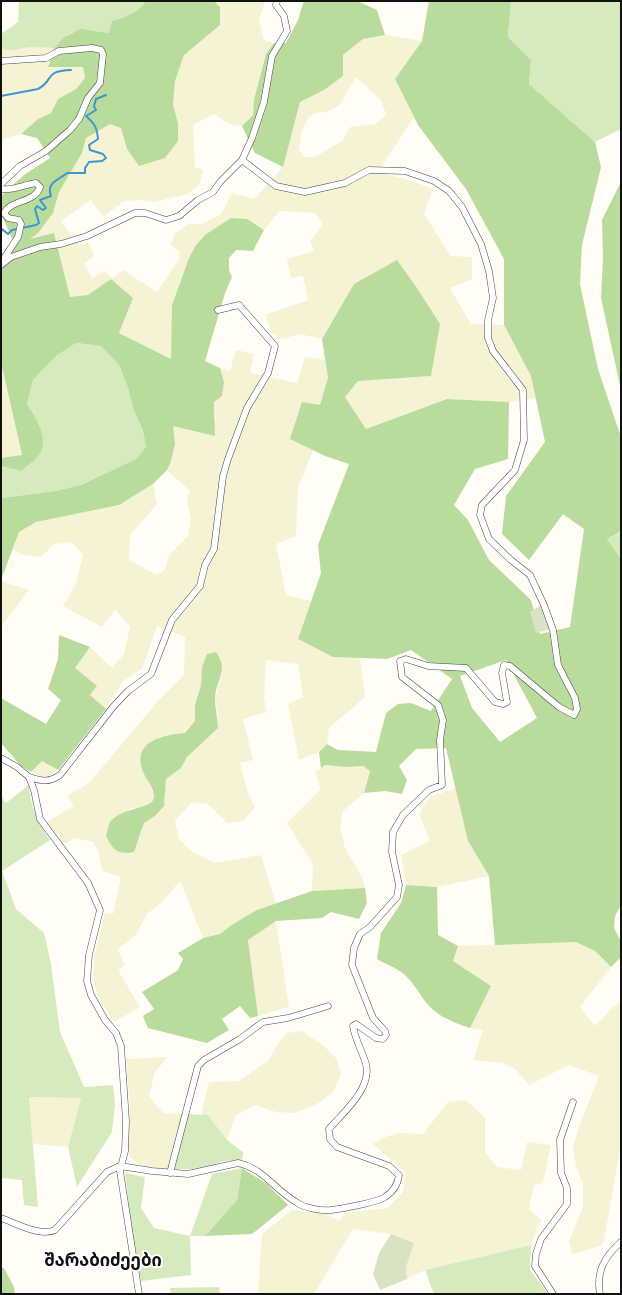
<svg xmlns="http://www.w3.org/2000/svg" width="622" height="1295" viewBox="0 0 622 1295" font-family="Spectral,'Noto Sans Georgian',serif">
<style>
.farmland{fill:#f6f3d4;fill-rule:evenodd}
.green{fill:#d5ebbd}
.forest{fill:#b9dc9c;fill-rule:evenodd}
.cemetery{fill:#d9e3c4}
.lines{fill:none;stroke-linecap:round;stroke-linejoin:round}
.stream{stroke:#3f96cf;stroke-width:2}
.street-casing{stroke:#444;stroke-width:7}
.street{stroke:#fff;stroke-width:6}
.labels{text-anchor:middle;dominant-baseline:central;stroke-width:4;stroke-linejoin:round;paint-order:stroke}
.quarter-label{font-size:17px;font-weight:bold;fill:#111;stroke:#fff}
</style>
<rect width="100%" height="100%" fill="#fffdf5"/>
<g class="farmland">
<path d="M214,1H265L259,20L264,40L274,43L266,54L254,100L253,115L242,126L229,124L214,114L193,125L195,167L203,170L200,184L188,194L154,202L139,200L124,201L103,217L91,200L61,221L79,245L89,243L94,256L84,263L92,278L105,271L112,278L123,270L157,292L179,259L180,251L171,245L174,234L188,224H202L221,214L232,193L254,199L283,167L300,102L324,90L343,55L363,39L385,35L422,41L395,79L414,117L378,172L409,180L433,189L424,214L451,256L472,257V279L450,288L471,324L504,325L531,376L536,398L509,402L447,399L366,429L345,397L358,381L431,376L354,284L322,339L300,334L282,339L272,333L265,315L308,300L303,276L291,278L287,259L314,251L310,242L323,224L315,213L280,211L264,230L247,219L189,258L172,305V359L119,333L133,298L111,279L88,295L70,297L54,233L28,240L38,232L53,213L59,192L82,153L86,138L110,123L121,128L127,149L165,158L178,141V123L173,105L175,81L184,55L220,25V7ZM356,77L381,100L386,114L376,124L350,127L342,141L315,157H304L299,149L302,131L308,118L315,113L329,111L339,106Z"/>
<path d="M29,47L54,48L48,66L83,67L85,78L76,89L58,99L51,113L38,119L21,134L6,138L1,141V48L10,51Z"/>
<path d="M236,350L254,354L250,373L297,383L305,357L325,360L328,378L320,406L290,439L313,450L298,488L296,536L276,544L286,595L311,601L298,639L333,657L360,658L365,697L329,728L327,744L319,752L299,760L288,704L303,697L298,664L266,660L264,698L267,712L243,719L253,760L240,763L248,793L255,807L243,821L227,823L208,804L192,802L175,821L179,839L192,852L215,863L261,855L276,904L257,910L233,924L220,934L203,938L180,881L160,904L148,913L135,936L118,949L125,965L118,970L140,1007L114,1022L99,998L94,983V957L105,913L113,914L121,877L102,871L98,851L93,842L75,838L64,844L46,822L74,806L67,796L89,783L159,700L184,675L185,637L157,626L142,669L123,681L106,709L90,695L97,686L74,668L90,647L112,668L124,654L130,627L115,610L102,627L63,606L76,584L83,555L72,542L54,544L41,557L23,555L13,549L19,532L36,522L119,505L153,484L157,504L130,535L129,560L157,575L165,570L169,555L188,536L191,520L187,501L190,491L167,470L171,461L173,426L216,422L214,401L224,382L220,368L230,371ZM202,667L223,670L215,700L218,715V728L187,757L181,768L166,779L164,806L155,816L144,823L139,840L110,823L130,809L149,804L153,799L154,794L149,783L158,737L185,733L195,721V705L201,685Z"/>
<path d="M1,362L22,456L1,458Z"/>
<path d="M1,581L29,590L1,627Z"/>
<path d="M42,761L58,770L51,775L43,777L31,772Z"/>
<path d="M325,765L346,767L363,766L370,770L364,793L343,811L340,826L345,848L362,877L365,888L312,891L313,864L287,823L321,789L315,772Z"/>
<path d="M456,788L468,841L489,876L437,887L406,885L401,855L430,841L419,814L430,797Z"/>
<path d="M276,921L289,1007L258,1016L248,940Z"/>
<path d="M576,942L595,951L611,967L580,1007L595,1026L613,1007L621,1003V1143L604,1241L601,1246L572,1254L569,1241L583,1207V1184L576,1167L573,1147L579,1126L599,1076L569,1065L529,1085L515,1069L503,1063L473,1060L483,1030L470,1028L491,986L453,961L458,946Z"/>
<path d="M302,1031L325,1047L337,1059L341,1075L333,1092L317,1104L295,1113L276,1112L255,1105L236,1115L227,1140L208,1115H201L209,1082L239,1081L269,1060L278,1043L287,1033Z"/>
<path d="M168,1057L155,1072L149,1096L163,1113L181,1114L168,1169L143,1167L132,1159L127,1151L130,1108L126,1059Z"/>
<path d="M29,1097L81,1098L68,1147L33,1144Z"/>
<path d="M466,1100L485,1118V1152L497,1167L521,1170L527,1142L551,1145L543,1183L534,1185L529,1209L541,1220L531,1245L425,1270L407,1279L406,1267L413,1243L391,1234L353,1229L314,1294H258L262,1234L292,1210L326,1214L339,1221L345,1213L387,1208L403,1192L405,1172L373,1144L382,1138L399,1133L423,1134L448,1102Z"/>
</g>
<g class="green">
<path d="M19,1H146C138,13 126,17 112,22L109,33C81,29 74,26 54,48L29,47L10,51L1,48V34L18,22Z"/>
<path d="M511,1H621V129L595,142L529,84L531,60L508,37Z"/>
<path d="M76,343L101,346L119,365L128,388L133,408L143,431L146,447L136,459L81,485L56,491L1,498V466L21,471L43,440L39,424L27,404L33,380L56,356Z"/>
<path d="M621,531V559L607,539Z"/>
<path d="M29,785C30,807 38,823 50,840L2,871L16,909L44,933L51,964L60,1032L84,1087L113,1085L115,1105L112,1132L77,1187L68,1147L81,1098L29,1097L38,1207L24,1205L22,1180L1,1178V796L6,803Z"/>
<path d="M181,1114L208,1115L227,1140L243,1152L242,1160L224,1161L201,1169H168Z"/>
<path d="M242,1168L237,1200L205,1236H190L191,1275L141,1281L133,1242L125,1173L145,1177L141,1208L154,1228L190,1236L212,1174Z"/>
<path d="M531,1245L530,1270L548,1294H434L425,1270Z"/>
<path d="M219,1287L220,1294H171L170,1288Z"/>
</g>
<g class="forest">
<path d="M146,1H214L220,7V25L184,55L175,81L173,105L178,123V141L165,158L139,166L127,149L121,128L110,124L86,138L82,153L59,192L53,213L38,233L30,239L54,233L70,297L88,295L111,279L133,298L119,333L171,359L172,305L189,258L196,245L205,235L231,218L247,219L264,230L253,251L236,250L229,258V270L232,277L225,293L205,361L220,368L224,382L222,396L214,402L215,436L173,426L175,444L171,461L167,470L153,484L119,505L36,522L19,532L1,580V498L56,491L81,485L136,459L146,447L143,431L133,408L128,388L119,365L101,346L76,343L56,356L33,380L27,404C36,418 51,440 38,456C33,462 26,466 21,471L1,466V458L22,455L1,362V255L14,243L1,214V196L24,175L50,158L37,138L21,134L38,119L51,113L58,99L76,89L85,78L83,67H48L54,48L63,38L80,29L109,33L112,21C126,17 138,13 146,1Z"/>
<path d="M304,1H357L377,10L385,35L363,39L343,55V76L324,90L300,102L283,167L255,153L242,126L253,115L254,100L266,54L274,43H286L298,20Z"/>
<path d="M429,1H511L508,37L531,60L529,84L595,142L601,167L582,245L580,284L598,369L621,437V531L607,539L621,559V905L615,916L614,928L621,941V957L611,967L595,951L576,942L495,945L489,876L468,841L446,748L416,749L399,766L407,780L402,794L385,791L364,793L370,771L363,766L346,767L325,765L321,768L319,752L327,744L338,750L376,752L386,713L398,704L411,703L431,711L452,679L411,650L387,659L333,657L298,639L321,573L318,545L349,464L325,456L290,439L302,402L320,405L328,378L322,339L354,284L397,260L417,288L440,324L431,376L358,381L345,397L366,429L447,399L509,402L508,459L475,469L454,505L468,520L489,560L531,600L540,634L570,627L584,529L563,514L529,560L502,534L506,496L545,442L531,376L504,325V259L466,189L418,125L395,79L422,41ZM506,660L537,718L500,742L472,708L460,676Z"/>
<path d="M621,182V390L601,298L603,259L602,220Z"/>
<path d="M59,635L90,647L75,668L97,686L90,695L106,709L58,770L42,761L31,772L20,765L1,743V698L46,724L61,700L48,689L58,659Z"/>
<path d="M216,652C230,671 215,680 215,700C215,709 218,718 218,728L187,757L181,768L166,779L164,806L155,816L144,823L134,852C117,855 113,850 106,836C107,833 108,828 109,824C118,808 149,809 153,800C157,790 146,780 143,772C131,741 163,735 185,733L195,721V705L201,685L202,667L207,654Z"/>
<path d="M406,885L437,887L438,935L458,946L453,961L491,986L470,1028C453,1022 437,1017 425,1001C419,993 414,984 406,976C398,968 387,965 377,959L381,933L401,903Z"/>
<path d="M365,888L367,903L359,919L331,912L322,918L276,921L248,940L258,1016L250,1018L240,1006L222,1019L229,1030L207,1043L148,1028L143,1016L154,1009L142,992L178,970L183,959L178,953L203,938L220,934L233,924L257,910L312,891Z"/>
<path d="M242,1168L267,1184L288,1205L252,1234L205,1236L237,1200Z"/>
<path d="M1,1268H4L14,1287L15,1294H1Z"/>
</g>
<g class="cemetery">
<path d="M541,605L551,629L536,633L530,612Z"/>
<path d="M391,1234L414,1243L406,1267L407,1279L380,1290L373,1274L379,1253Z"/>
</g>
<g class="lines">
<g class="stream">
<path d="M1,96L38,89C55,80 43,71 71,70"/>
<path d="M22,228L36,225L39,223L35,209L37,206L43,210L46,208L40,200L51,196C46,182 59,180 67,173H85V168L89,162L102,161L106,158L103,154L90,150L89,145L98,139C97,127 94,123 86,116L96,110L94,106L96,99L106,95"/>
<path d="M1,232L2,229L8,234L12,230L18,229"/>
</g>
<g class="street-casing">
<g id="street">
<path d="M1,61L46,58L59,51L92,48L101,50L103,54L100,83L88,98L79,119L70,130L46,151L20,166L1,184"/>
<path d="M1,189C13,191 23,185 36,183L40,187C35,203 12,199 4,213L8,218L19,220L21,224L18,237L1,263"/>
<path d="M1,265L11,257L40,247L61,244L87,236L135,213H145L166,220L179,216L198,200L213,192L220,182L242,160L252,138L264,102L272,56L287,31L284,16L276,5L277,1"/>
<path d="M1,758L17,767L29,777L34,790L40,819L88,883L100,910L89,955L87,981L91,995L105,1020L116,1033L121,1046L126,1121L125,1151L120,1171L139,1294"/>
<path d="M29,777C42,781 48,783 60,775L113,707L128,691L151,674L172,620L200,586L205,565L214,549L223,476L228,459L247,408L268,373L275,346L239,305L218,310"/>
<path d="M170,1173L198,1066L204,1060L240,1039L263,1022L288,1018L328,1006"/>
<path d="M1,1218C16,1223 39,1237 55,1230L107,1172L120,1166L152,1171L188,1174L238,1163C263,1168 275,1190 296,1202C304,1208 321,1211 331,1210C341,1209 378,1202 385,1197C393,1192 398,1184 399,1175L389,1166L337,1147L330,1139L329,1129C344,1112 372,1088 366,1064C362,1051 355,1039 353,1026L356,1024L376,1038L383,1039L386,1035L385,1031L373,1018L352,965L354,948L360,934L370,927L397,897L399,885L392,852L393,832L403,815L429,790L442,785L440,740L443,720L438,705L402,677L400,661L406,659L428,666L466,668L495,702L503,704L507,702L502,673L504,665L510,666L559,707L574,715L577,709L575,698L558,665L553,630L544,605L530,575L511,560L489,539L480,515L482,505L515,470L524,440L523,390L493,351L488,338V320L493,298L489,271L481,244L462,207L449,191L434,181L405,171L369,170L345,183L305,192L276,186L242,160"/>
<path d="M553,1294L535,1266L536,1254L541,1239L567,1204V1188L561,1173L560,1140L573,1102"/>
<path d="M600,1294C596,1272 604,1257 621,1242"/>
</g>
</g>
<use href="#street" class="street"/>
</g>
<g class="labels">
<g class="quarter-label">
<text x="103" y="1261">შარაბიძეები</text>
</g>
</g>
<rect width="622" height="1295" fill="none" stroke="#111111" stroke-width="4"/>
</svg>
